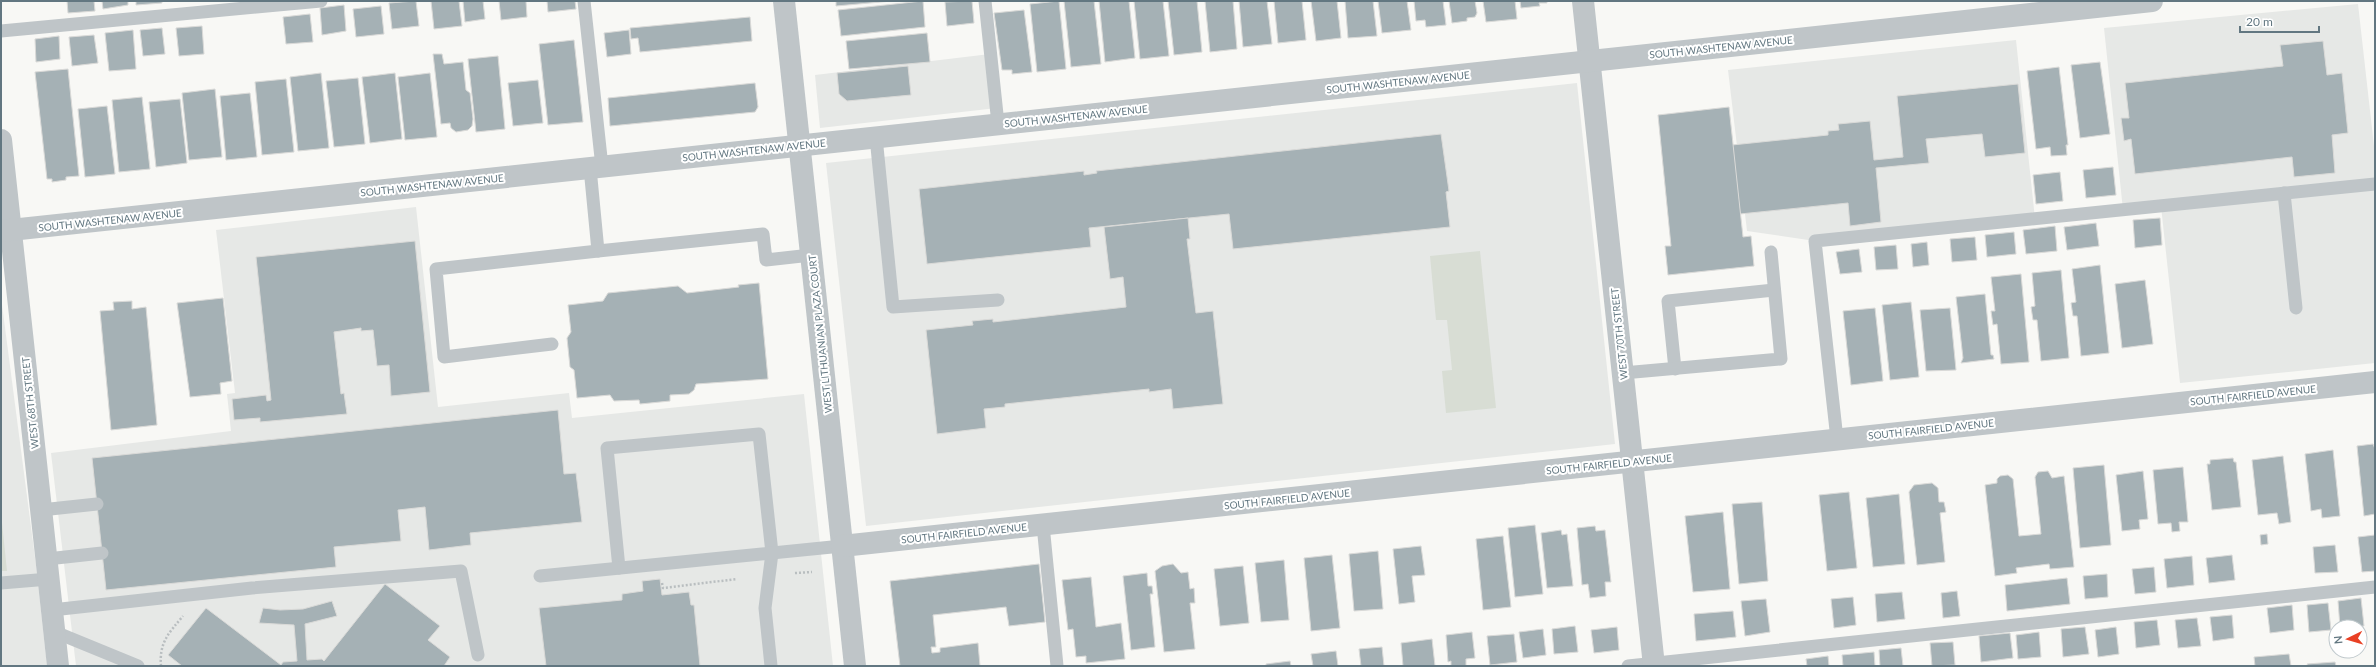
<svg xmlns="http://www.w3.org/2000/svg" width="2376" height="667" viewBox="0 0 2376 667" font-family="Lato,sans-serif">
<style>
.built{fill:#e6e8e6}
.green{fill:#d8ddd4}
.building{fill:#a5b1b5;stroke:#dadad8}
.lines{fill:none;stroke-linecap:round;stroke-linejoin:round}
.path{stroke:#b9bec0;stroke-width:2.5;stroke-dasharray:2 2;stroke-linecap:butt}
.lane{stroke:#bfc5c8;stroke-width:13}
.street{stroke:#bfc5c8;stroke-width:22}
.labels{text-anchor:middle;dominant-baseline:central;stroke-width:4;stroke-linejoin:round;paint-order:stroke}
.street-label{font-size:10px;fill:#627781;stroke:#fff}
</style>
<rect width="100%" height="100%" fill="#f8f8f5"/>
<g class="built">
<path d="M2358,4L2375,155V363L2180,383L2161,206L2123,210L2104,28Z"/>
<path d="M2016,40L2035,219L1815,241L1747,231L1728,70Z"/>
<path d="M990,54L997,108L820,128L815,75Z"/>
<path d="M1577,83L1615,444L866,526L826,163Z"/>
<path d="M416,207L438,407L569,393L572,418L804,394L833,666H76L51,453L231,431L227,394L235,393L216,230Z"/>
<path d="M1,297L36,565L47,666H1Z"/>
</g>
<g class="green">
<path d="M1480,251L1496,408L1446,413L1442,371L1452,370L1447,320H1436L1430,256Z"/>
<path d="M1,513L7,571H1Z"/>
</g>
<g class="building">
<path d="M67,1H94L95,11L68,13Z"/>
<path d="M102,1H128V5L103,9Z"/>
<path d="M136,1H162V3L136,5Z"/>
<path d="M416,1L419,26L392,29L389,3Z"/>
<path d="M431,1H459L462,26L434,29Z"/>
<path d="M463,1H483L485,19L465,22Z"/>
<path d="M499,1H526L527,17L501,20Z"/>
<path d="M547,1H575L576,9L548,12Z"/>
<path d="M836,1H892L836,6Z"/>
<path d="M923,1L925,27L841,36L838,10Z"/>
<path d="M972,1L974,23L947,26L945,2Z"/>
<path d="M1059,1L1066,69L1037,72L1030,4Z"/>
<path d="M1064,1H1094L1101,64L1071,67Z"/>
<path d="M1099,1H1129L1135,58L1105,62Z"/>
<path d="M1134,1H1163L1169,56L1140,59Z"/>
<path d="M1168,1H1197L1202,52L1174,55Z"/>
<path d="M1205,1H1233L1237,49L1210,52Z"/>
<path d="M1239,1H1267L1272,44L1243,47Z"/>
<path d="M1274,1H1302L1306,40L1278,43Z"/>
<path d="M1311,1H1337L1341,38L1316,41Z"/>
<path d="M1345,1H1373L1377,36L1348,38Z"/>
<path d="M1378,1H1407L1411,30L1382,33Z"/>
<path d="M1414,1H1443L1446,25L1426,27L1425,20L1416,21Z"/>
<path d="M1449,1H1475L1477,13L1475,17L1467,18V21L1452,23Z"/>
<path d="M1483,1H1515L1517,19L1486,22Z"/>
<path d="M1520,1H1547V3H1539L1540,6L1521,8Z"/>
<path d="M344,5L346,31L322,35L320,8Z"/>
<path d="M381,6L384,34L356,37L353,9Z"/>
<path d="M1024,10L1032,72L1012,74V70H1002L994,13Z"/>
<path d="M310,14L313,42L286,44L283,17Z"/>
<path d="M750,17L752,41L640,52L638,38L631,39L630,28Z"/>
<path d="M202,26L204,54L179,56L176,28Z"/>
<path d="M162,28L165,54L143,56L140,30Z"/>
<path d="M133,30L136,69L109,71L105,33Z"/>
<path d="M629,30L631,54L607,57L604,33Z"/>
<path d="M927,33L930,62L849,69L846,41Z"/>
<path d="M94,35L98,63L72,66L69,37Z"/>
<path d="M59,36L60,59L36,62L35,39Z"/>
<path d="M574,40L583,122L548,125L539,44Z"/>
<path d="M2323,41L2327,75L2342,73L2348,133L2332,135L2335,173L2294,177L2292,157L2135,174L2131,139L2124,141L2121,118H2129L2125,83L2283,66L2280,45Z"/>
<path d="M433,54H442L444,64L463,62L466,90L470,93L473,119L472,126L468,130L456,132L451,128L450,123L441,124Z"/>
<path d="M498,56L505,129L476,132L468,59Z"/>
<path d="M2100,62L2110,134L2080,138L2071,65Z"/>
<path d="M908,66L911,95L847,101L839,94L837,73Z"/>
<path d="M2059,67L2068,145H2066L2067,155L2051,156L2050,147L2036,149L2027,71Z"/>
<path d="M68,69L79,176L66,177V180L52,182V179H47L35,72Z"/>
<path d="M321,73L329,148L298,151L290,77Z"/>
<path d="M395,73L402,139L370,143L362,77Z"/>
<path d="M430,73L437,137L405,140L398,77Z"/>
<path d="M358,78L365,144L334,147L326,81Z"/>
<path d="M286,79L294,152L262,155L255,82Z"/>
<path d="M538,80L543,123L513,126L508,83Z"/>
<path d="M755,83L758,107L755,112L610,126L608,98Z"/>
<path d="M2018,84L2025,153L1985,157L1982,134L1926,139L1929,163L1876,168L1881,222L1850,226L1848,203L1740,214L1732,145L1828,135V131L1839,130L1838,124L1870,121L1874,160L1903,157L1897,96Z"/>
<path d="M215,89L222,157L189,160L182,93Z"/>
<path d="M250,93L257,157L226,160L220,96Z"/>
<path d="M142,97L150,169L119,172L112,100Z"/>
<path d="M180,99L187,163L156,167L149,102Z"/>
<path d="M107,106L115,174L85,177L78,109Z"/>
<path d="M1729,107L1743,237L1751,236L1754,266L1668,275L1665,246H1671L1658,115Z"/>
<path d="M1441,134L1449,191L1446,192L1450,227L1233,249L1229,214L1089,228L1091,247L927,264L919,189L1084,171V175L1097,173L1096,171Z"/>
<path d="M2113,167L2116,195L2086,198L2083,170Z"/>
<path d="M2060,172L2063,201L2036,204L2033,175Z"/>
<path d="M1188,218L1190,239H1187L1196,313L1213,311L1223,404L1173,409L1171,389L1149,392V389L1005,404V407L984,409L986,428L937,434L926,330L973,325L972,321L993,319V322L1126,307L1123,277L1110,279L1104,227Z"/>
<path d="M2160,218L2162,245L2135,248L2133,220Z"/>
<path d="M2096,223L2099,246L2067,250L2064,227Z"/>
<path d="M2055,226L2057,251L2026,254L2023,230Z"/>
<path d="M2014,232L2016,254L1987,257L1985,235Z"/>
<path d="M1975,237L1977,260L1952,262L1950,239Z"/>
<path d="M415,241L430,392L391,396L389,365L377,366L373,330L361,331V328L334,332L341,394L344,393L347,414L260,422V418L234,420L232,399L266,395L267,401L271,400L256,257Z"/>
<path d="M1927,242L1929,265L1913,267L1911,244Z"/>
<path d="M1896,245L1898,269L1876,270L1874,247Z"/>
<path d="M1859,249L1862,272L1840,274L1836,252Z"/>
<path d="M2100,265L2109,353L2081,356L2077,316H2073L2071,303L2076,302L2072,269Z"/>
<path d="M2061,270L2069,358L2041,361L2037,320H2033L2031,307L2035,306L2032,273Z"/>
<path d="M2021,274L2029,362L2001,364L1997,324L1993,325L1991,311H1995L1991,277Z"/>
<path d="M2145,280L2153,344L2122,348L2115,284Z"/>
<path d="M759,283L768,379L696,384L694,390L689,394L670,395V401L640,404L639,400L614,401L610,395L577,398L574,370L570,367L567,338L571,332L568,305L603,301L608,293L678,286L687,293L739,287L738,285Z"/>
<path d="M1985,294L1991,355H1993L1994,359L1961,363L1963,358L1956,297Z"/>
<path d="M223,298L232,381L220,383L221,394L190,397L177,303Z"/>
<path d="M132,301V309L146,307L157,425L111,430L100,311L114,310L113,302Z"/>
<path d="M1911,302L1919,377L1890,380L1882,305Z"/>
<path d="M1875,308L1883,381L1851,385L1843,311Z"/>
<path d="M1950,308L1956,370L1926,371L1920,310Z"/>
<path d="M558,410L564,474L576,473L582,522L470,533L471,545L429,550L425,507L398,510L401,541L334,547L336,567L106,590L92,458Z"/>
<path d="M2373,444L2375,449V514L2364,516L2357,446Z"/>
<path d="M2333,450L2340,516L2322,518L2321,509L2311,511L2305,454Z"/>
<path d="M2283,456L2291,522L2279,524L2277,513L2258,515L2252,460Z"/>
<path d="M2233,458L2234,462H2236L2241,507L2212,510L2207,464H2210V460Z"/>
<path d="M2104,465L2111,545L2080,548L2073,468Z"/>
<path d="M2183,467L2188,522H2179L2180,531L2172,532L2171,523L2158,524L2153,470Z"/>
<path d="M2048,471L2052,478L2064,476L2074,567L2050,569L2049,564L2016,568L2017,573L1995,576L1985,485L1997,483V479L2000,476L2008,475L2013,479L2019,536L2041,534L2035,477L2038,472Z"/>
<path d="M2143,471L2148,519L2139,520L2140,529L2122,531L2116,475Z"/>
<path d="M1932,483L1938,488L1939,502H1944L1946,512L1940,513L1945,562L1917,565L1909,492L1914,485Z"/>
<path d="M1849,492L1857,568L1827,571L1819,495Z"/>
<path d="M1899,494L1905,564L1873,567L1866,498Z"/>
<path d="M1762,502L1768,581L1739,584L1732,504Z"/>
<path d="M1723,512L1730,589L1693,592L1685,516Z"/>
<path d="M1535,525L1543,594L1515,597L1508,528Z"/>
<path d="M1595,526L1596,531L1605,530L1611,582H1605L1606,596L1590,598L1588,584L1582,585L1577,528Z"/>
<path d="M1561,530L1562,535L1567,534L1573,586L1547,588L1541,533Z"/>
<path d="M2267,534L2268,544L2261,545L2260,535Z"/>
<path d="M2375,535V571L2362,572L2358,537Z"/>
<path d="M1503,536L1511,607L1483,610L1476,539Z"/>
<path d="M2335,545L2338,572L2315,573L2313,547Z"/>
<path d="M1421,546L1425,575L1412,576L1415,602L1399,604L1393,549Z"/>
<path d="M1378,551L1383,609L1354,611L1349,554Z"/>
<path d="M1332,555L1340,628L1311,631L1304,558Z"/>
<path d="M2232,555L2235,580L2209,583L2206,558Z"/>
<path d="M2192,556L2194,585L2167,588L2164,559Z"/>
<path d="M1284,560L1289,620L1261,622L1255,563Z"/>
<path d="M1039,564L1045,622L1009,626L1006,607L933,615L936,647H931L932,653L940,652V648L978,643L980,666H900L890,581Z"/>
<path d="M1173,564L1181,573L1188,572L1190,589L1194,588L1195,603H1190L1195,649L1164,652L1155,571L1162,566Z"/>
<path d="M1243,566L1249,623L1220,626L1214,569Z"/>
<path d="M2154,567L2156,592L2135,594L2132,569Z"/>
<path d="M1147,573L1148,586H1152L1153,594H1150L1155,647L1131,650L1123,576Z"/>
<path d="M2107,574L2108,597L2085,599L2083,576Z"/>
<path d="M1091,577L1096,627L1121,623L1125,659L1086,663V656L1076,657L1073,629L1068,630L1062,580Z"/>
<path d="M2067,578L2070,604L2007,611L2005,585Z"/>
<path d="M660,579L662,595L689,592L691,605H694L700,666H546L539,608L622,600V594L643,591L642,581Z"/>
<path d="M385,584L440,626L428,640L450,657L444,666H182L168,655L206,608L281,665L283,662L297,661L294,625L259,623L263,608L280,610L303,609L332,601L337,616L305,624L307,660L322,659L324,661Z"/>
<path d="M1957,591L1960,616L1943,618L1941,593Z"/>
<path d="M1902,592L1905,619L1877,622L1875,594Z"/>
<path d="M1853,597L1856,625L1834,628L1831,599Z"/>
<path d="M2361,598L2364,626L2340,627L2338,601Z"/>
<path d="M1766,599L1770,632L1745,636L1741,601Z"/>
<path d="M2328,603L2331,630L2309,632L2307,605Z"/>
<path d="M2292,605L2294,630L2270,633L2267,608Z"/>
<path d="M1733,611L1736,637L1696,641L1694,614Z"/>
<path d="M2232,615L2234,638L2213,641L2210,617Z"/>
<path d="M2197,618L2201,646L2178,648L2175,620Z"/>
<path d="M2157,620L2160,645L2136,648L2134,622Z"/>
<path d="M1575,626L1578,652L1554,654L1552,629Z"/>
<path d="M1617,627L1619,650L1594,653L1591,630Z"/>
<path d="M2085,627L2089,654L2063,657L2061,629Z"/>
<path d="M2116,627L2119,654L2098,657L2095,630Z"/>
<path d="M1543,629L1546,655L1523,658L1519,632Z"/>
<path d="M1472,632L1475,658L1466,659V666H1451V661L1448,662L1446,635Z"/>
<path d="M2039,632L2041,657L2018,659L2016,635Z"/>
<path d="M2010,633L2013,658L1981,662L1979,636Z"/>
<path d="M1514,634L1517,662L1490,665L1487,636Z"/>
<path d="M1432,639L1435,666H1403L1401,643Z"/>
<path d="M1953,642L1955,665L1932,666L1930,643Z"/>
<path d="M1382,647L1384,666H1361L1359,649Z"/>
<path d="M1901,648L1903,666H1880L1879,650Z"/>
<path d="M1336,651L1338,666H1313L1311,654Z"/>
<path d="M1874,652L1875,666H1843L1842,655Z"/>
<path d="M2289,654L2291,666H2255L2254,657Z"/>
<path d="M1828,656L1829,666H1807L1806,659Z"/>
<path d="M1290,661L1291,666H1266V664Z"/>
<path d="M2335,662L2336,666H2308L2307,664Z"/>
</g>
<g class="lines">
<g class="path">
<path d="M795,573L812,572"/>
<path d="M662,583L663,588L737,579"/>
<path d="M161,666C159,642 169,633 183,616"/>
</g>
<g class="lane">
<path d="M584,1L602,167"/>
<path d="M985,1L998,124"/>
<path d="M1,31L321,1"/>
<path d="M876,137L893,307L998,300"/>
<path d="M2284,193L2296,308"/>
<path d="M598,251L763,234L766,260L811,255"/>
<path d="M552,344L444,357L436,269L598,251L590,168"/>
<path d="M1675,369L1668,301L1774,290"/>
<path d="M1623,373L1781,359L1771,252"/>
<path d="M1837,439L1815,241L2375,184"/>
<path d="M41,510L97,504"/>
<path d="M1043,525L1057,666"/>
<path d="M47,559L102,553"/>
<path d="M619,568L607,448L759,434L772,553L765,608L771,666"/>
<path d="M540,576L842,546"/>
<path d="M1,583L49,579"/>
<path d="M52,610L252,588L461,571L478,655"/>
<path d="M55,632L138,666"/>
<path d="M1628,666L2375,587"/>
</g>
<g class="street">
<path d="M784,1L855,666"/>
<path d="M1583,1L1654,666"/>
<path d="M1,140L58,666"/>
<path d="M1,231L2152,1"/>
<path d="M842,546L2375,382"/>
</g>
</g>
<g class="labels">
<g class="street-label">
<text transform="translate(1721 47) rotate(-6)">SOUTH WASHTENAW AVENUE</text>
<text transform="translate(1398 82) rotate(-6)">SOUTH WASHTENAW AVENUE</text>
<text transform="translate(1076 116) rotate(-6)">SOUTH WASHTENAW AVENUE</text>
<text transform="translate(754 150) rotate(-6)">SOUTH WASHTENAW AVENUE</text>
<text transform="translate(432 185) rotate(-6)">SOUTH WASHTENAW AVENUE</text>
<text transform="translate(110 220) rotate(-6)">SOUTH WASHTENAW AVENUE</text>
<text transform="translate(820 334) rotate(-96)">WEST LITHUANIAN PLAZA COURT</text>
<text transform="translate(1619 334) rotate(-96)">WEST 70TH STREET</text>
<text transform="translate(2253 395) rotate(-6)">SOUTH FAIRFIELD AVENUE</text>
<text transform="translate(30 403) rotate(-96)">WEST 68TH STREET</text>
<text transform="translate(1931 429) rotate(-6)">SOUTH FAIRFIELD AVENUE</text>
<text transform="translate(1609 464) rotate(-6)">SOUTH FAIRFIELD AVENUE</text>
<text transform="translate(1287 499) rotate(-6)">SOUTH FAIRFIELD AVENUE</text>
<text transform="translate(964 533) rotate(-6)">SOUTH FAIRFIELD AVENUE</text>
</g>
</g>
<rect width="2376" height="667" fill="none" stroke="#627781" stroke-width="4"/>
<g transform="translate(2348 639) rotate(265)"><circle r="19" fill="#ffffff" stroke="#c0c9cd"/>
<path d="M0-3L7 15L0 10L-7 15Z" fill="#e94024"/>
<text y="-6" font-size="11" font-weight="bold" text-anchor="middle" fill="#627781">N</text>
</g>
<path d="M2240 26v6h79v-6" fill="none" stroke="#627781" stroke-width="2"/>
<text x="2246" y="26" font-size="12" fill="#627781" stroke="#ffffff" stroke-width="3" paint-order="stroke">20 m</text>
</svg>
